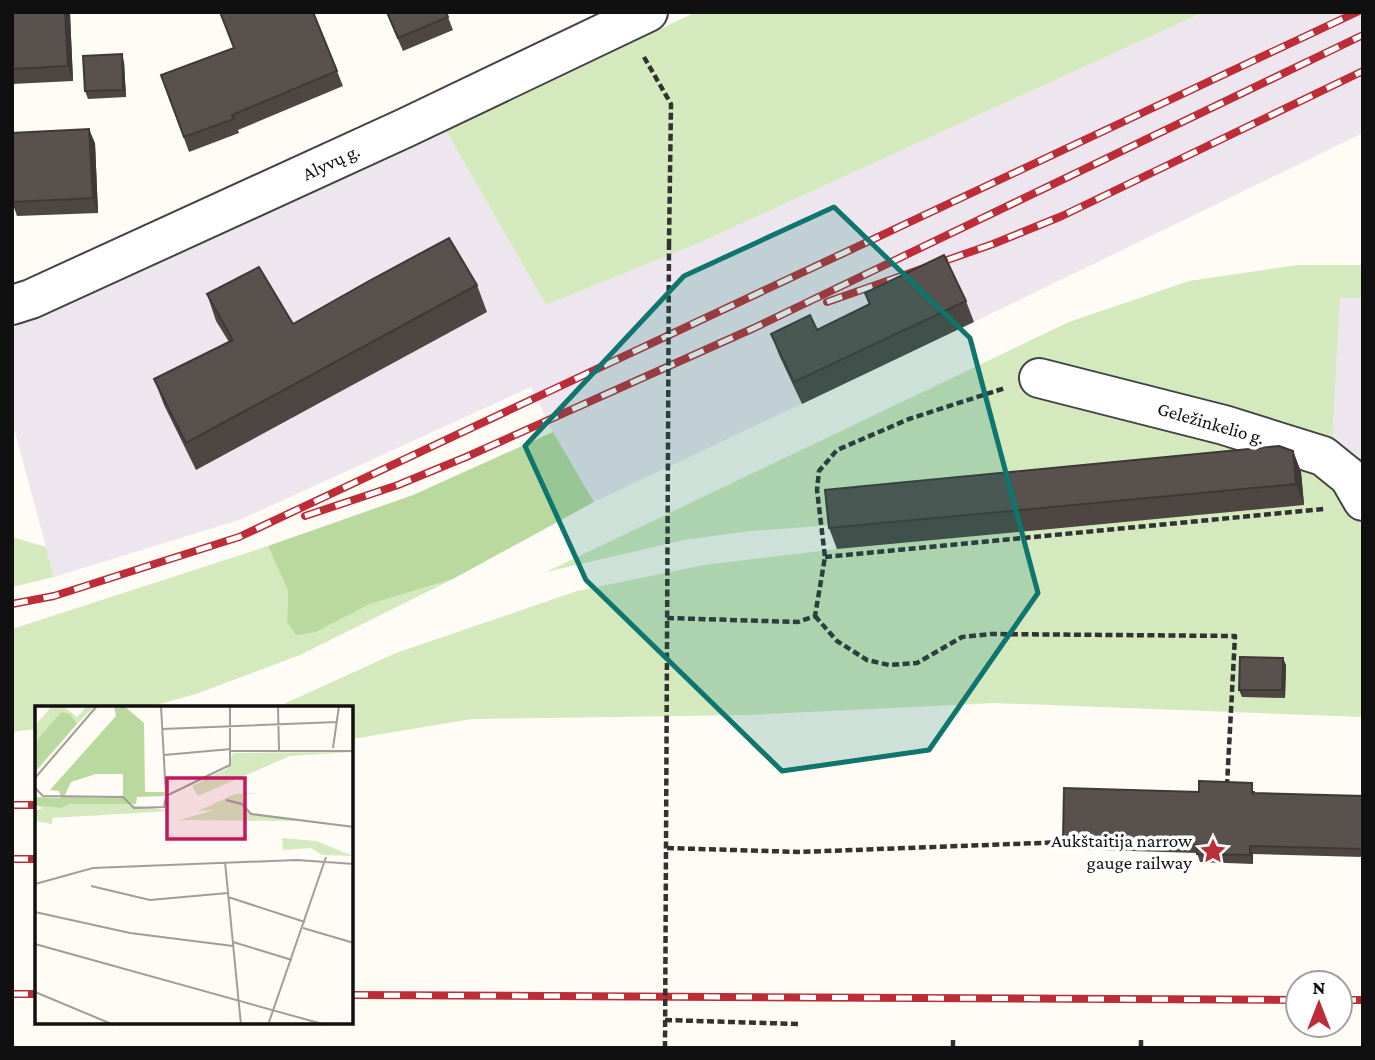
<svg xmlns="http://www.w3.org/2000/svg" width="1375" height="1060" viewBox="0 0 1375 1060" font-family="'Crimson Pro',serif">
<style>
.industrial{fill:#ede6ee}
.green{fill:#d5e9be}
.forest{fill:#bad99e}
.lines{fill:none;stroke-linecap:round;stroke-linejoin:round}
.street-casing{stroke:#434343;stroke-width:42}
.path{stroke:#323232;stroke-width:4.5;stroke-dasharray:7 3.5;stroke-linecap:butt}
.street{stroke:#fff;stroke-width:38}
.rail-casing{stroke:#bc2d37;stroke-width:8}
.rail{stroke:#fff;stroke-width:5;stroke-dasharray:16;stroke-linecap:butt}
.path-bridge{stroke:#323232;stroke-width:4.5;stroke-dasharray:7 3.5;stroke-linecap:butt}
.wall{fill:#4d4642}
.shaded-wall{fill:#3e3936}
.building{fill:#59514d;stroke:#3e3936;stroke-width:2}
.marked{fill:#0f766e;fill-opacity:0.2;stroke:#0f766e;stroke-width:5;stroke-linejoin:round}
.labels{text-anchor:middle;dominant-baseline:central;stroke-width:7;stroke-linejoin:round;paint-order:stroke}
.street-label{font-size:19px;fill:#101010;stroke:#fff}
.poi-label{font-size:19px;fill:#101010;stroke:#fff;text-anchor:end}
.inset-road{fill:none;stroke:#9f9e99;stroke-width:2}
.view{fill:#c2185b;fill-opacity:0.15;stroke:#c2185b;stroke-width:3.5}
.inset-edge{fill:none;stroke:#101010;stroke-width:3.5}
</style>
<rect width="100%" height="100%" fill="#fefcf4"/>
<g class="industrial">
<path d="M1204,12H1363V133L974,322L594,502L553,432L531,387L242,519L54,577L12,421V333L18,322L43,309L446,131L546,305L699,243Z"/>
<path d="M1340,298H1363V459L1332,448Z"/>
</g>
<g class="green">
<path d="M696,12H1204L699,243L546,305L446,131Z"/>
<path d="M1297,265H1363V298H1340L1332,448L1363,459V717L994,703L749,715L472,719L352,739V708H275L396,653L577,591L704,565L836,549L834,525L750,531L684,540L546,572L1069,322L1189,281Z"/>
<path d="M12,537L46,547L54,577L12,587Z"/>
<path d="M268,546L288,591L287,622L316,632L370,604L453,579L300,655L196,694L145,708H37V729L12,732V629Z"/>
</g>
<path class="forest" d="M553,432L594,502L453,579L370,604L316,632L296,635L287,622L288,591L268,546L413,495Z"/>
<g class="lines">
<g class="street-casing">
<g id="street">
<path d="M12,305L31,299L405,128L648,12"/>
<path d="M1039,378L1224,425L1323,456L1349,477L1363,501"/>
</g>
</g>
<g class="path">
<path d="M644,57L671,104L669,244"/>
<path d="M825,557L1324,509"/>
<path d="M815,616L837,641L867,660L889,665L917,663L962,637L991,634L1235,636L1227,785"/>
<path d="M667,618L798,622L815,616L825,557L817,490L819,471L837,450L909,419L1005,388"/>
<path d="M667,848L800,852L1066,842"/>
<path d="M665,1020L799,1024"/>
<path d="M953,1040V1048"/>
<path d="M1141,1040V1048"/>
</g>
<use href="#street" class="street"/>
<g class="rail-casing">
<g id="rail">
<path d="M827,302L993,244L1062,216L1363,71"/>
<path d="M305,516L398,485L466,457L754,328L1363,35"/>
<path d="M12,604L54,596L239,537L1357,12"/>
<path d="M12,805H37"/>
<path d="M12,859H37"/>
<path d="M12,994H37"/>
<path d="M352,995L1298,1000"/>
<path d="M1340,1000H1363"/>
</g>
</g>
<use href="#rail" class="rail"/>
<path class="path-bridge" d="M665,1048L669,244"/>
</g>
<g class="wall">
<path d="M12,12L70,14L73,81L12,84Z"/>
<path d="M386,12H446L453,30L403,51Z"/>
<path d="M233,48L337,71L343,86L238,130L239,133L189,152L161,75Z"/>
<path d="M124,62L126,97L88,99L85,91Z"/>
<path d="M12,133L95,143L98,213L17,216L12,202Z"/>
<path d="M477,285L487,312L196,470L164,405L154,379L229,342L216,321L207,294L293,324Z"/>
<path d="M865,293L966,301L974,322L802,404L779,355L771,334L817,330L869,305Z"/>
<path d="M1293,451L1301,472L1304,505L837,549L829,528Z"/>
<path d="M1286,665L1285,698L1242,697L1239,690Z"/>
<path d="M1255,791V793L1363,796V857L1253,854V864L1200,862L1197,853L1066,849L1063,841L1199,792Z"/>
</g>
<g class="shaded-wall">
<path d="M65,12H69L70,14L73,81L68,66Z"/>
<path d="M122,54L124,62L126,97L123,90Z"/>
<path d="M89,129L95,143L98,213L93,198Z"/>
<path d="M1293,451L1301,472L1304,505L1296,484Z"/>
<path d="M1283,658L1286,665L1285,698L1282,690Z"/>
<path d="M1250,846L1253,854V864L1250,855Z"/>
</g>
<g class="building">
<path d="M12,12H65L68,66L12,69Z"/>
<path d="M220,12H313L337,71L232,115L234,119L184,137L161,75L234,48Z"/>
<path d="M387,12H446L448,17L398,38Z"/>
<path d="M122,54L123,90L85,91L83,56Z"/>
<path d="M89,129L93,198L12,202V133Z"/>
<path d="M449,238L477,285L186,443L154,379L233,340L207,294L259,267L293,324L369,281Z"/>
<path d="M944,255L966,301L794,382L771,334L810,315L817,330L870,304L865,293Z"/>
<path d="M1279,446L1293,451L1296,484L829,528L825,490Z"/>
<path d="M1240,657L1283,658L1282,690H1239Z"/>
<path d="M1199,781L1252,783V793L1363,796V849L1250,846V855L1197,854L1198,845L1063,841L1064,788L1199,792Z"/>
</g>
<path class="marked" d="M834,207L970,338L1038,593L929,750L782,771L586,580L525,446L684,276Z"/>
<defs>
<g id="sight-bare" transform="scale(2.1)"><path d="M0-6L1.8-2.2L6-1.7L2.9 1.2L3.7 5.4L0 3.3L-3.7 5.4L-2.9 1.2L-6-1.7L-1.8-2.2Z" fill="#bc2d37" stroke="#fff" stroke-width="2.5" paint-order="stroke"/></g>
</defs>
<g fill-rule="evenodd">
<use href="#sight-bare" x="1213" y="851"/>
</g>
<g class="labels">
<g class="street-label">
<text transform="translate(331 162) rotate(-25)">Alyvų g.</text>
<text transform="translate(1211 423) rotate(16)">Geležinkelio g.</text>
</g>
<g class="poi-label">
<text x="1192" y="840">Aukštaitija narrow<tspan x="1192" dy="22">gauge railway</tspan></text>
</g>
</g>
<g transform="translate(35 706)">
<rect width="318" height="318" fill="#fefcf4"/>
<path d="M17,0H28L42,11L52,0H60L42,18L26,6L0,40V19ZM318,46L255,50L163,90L157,80L192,63L198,47ZM223,87L208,89V98L217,107L263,115L144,114L179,104L163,105L200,88ZM86,97L135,105L17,112V118L0,115V105L8,102L0,99ZM247,132L281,135L318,150L287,149L276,142L248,144Z" fill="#d5e9be"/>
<path d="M79,0H89L109,17L110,86H130V90L102,91L101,98H34L26,102L0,99V91L26,92L24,85L15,84L81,10ZM61,68H88V92L29,91L36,76ZM26,6L35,8L42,18L0,66L1,36Z" fill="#bad99e" fill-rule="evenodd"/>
<path class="inset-road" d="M126,0L131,90M243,0L244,44M127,23L302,16M298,42L304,0M196,45H319M129,49L196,43M0,72L62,0M0,82L8,90L88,91L99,102L129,101L131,90L195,59V0M191,94L207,98L216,108L319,121M190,156L206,319M0,178L58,162L262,154L319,158M56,180L115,194L193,187M193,191L270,216M0,206L95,227L198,240M268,222L319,237M198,236L257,254M0,238L291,319M0,286L79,319M233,319L291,151"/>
<path class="view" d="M132,72H210V133H132Z"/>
<rect width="318" height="318" class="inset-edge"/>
</g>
<rect width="1375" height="1060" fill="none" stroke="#101010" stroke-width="28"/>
<g transform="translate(1319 1004)"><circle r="33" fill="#ffffff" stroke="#9f9f9f" stroke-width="2"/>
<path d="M0-5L12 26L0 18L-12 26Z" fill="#bc2d37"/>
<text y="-10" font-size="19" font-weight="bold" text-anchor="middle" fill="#101010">N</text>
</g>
</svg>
